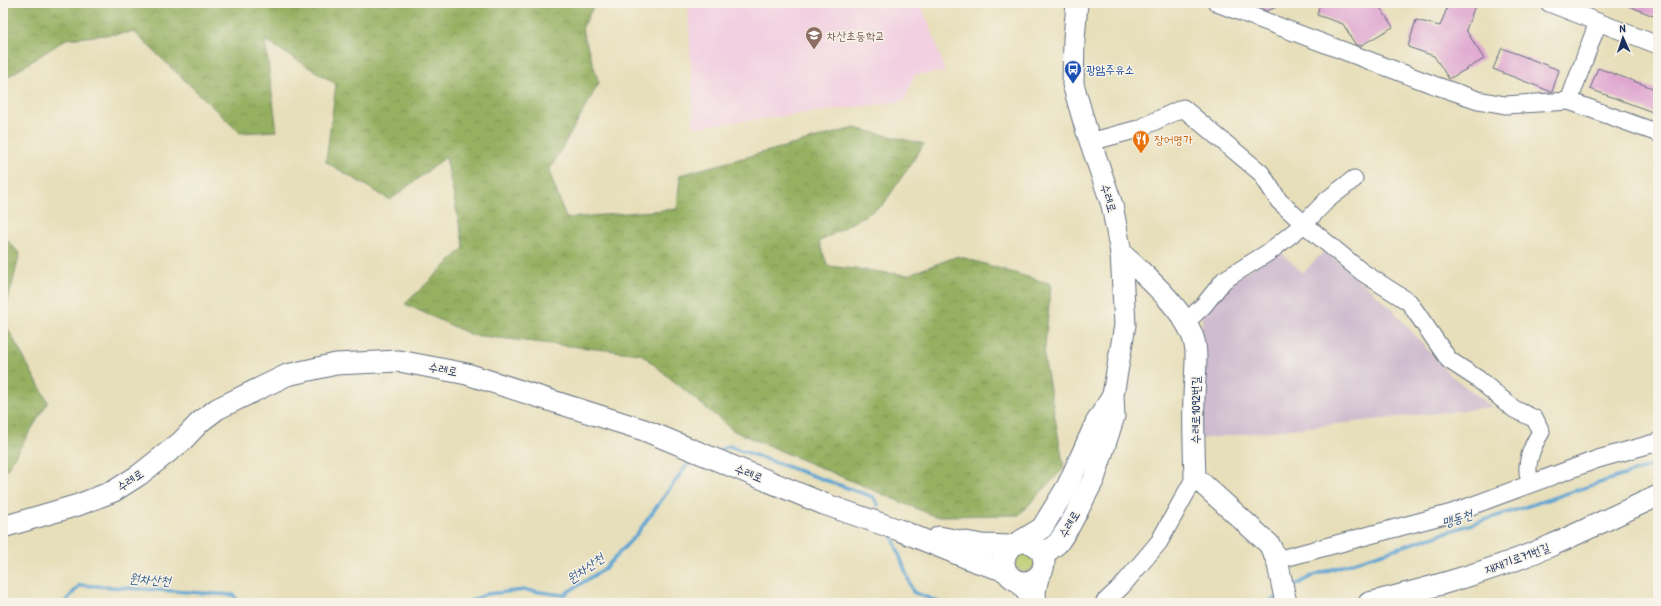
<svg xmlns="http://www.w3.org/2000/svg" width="1661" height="606" viewBox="0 0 1661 606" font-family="'Patrick Hand','Poor Story',sans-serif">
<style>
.built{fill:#f2cfe1}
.industrial{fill:#cfbdcf}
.grass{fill:url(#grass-dots);stroke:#6c7e66}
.forest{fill:url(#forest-crowns);stroke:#587060}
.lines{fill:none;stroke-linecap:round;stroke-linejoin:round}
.stream{stroke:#5ba3d2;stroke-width:3.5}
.building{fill:#dfa5d0}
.minor-casing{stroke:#626d7e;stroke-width:19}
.major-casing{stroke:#626d7e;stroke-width:23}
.minor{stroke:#fff;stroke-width:17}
.major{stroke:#fff;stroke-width:21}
.labels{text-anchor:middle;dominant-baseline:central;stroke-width:3;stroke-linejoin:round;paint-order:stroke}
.education-label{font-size:12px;fill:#785e54;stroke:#f7f3e8;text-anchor:start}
.transit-label{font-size:12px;fill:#164399;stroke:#f7f3e8;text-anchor:start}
.food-label{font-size:12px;fill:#c56008;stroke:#f7f3e8;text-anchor:start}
.street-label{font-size:12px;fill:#1b2f5e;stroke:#f7f3e8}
.water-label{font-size:13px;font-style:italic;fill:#315887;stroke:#f7f3e8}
</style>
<defs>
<pattern id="grass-dots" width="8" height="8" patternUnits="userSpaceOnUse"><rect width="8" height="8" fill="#becd6f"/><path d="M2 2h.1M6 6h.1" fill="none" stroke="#a3b063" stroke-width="1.8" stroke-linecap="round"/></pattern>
<pattern id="forest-crowns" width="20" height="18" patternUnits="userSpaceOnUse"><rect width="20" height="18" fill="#96b062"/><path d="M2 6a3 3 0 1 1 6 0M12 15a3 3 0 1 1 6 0" fill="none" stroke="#7a9054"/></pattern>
</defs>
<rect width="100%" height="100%" fill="#f7f3e8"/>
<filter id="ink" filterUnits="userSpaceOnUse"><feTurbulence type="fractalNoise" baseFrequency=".025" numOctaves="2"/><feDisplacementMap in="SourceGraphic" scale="8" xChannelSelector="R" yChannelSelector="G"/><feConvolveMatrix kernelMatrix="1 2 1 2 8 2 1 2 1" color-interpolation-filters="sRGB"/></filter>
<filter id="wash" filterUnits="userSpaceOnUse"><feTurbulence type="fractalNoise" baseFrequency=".012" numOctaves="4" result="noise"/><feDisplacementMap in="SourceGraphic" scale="16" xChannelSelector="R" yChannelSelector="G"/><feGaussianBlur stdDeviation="0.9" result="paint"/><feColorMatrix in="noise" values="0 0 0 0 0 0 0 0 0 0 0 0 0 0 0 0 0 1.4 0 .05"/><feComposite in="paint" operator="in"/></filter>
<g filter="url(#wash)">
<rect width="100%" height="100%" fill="#e7dfba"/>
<path class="built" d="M688,3H919L931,28L945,72L914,75L905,101L694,127Z"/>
<path class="industrial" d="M1278,250L1303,273L1325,250L1390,307L1449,374L1492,407L1199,439L1202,313L1218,292Z"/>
<circle class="grass" cx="1025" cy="562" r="10"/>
<g class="forest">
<path d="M3,3H595L582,29L599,83L549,171L566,218L677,209L680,175L854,128L924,144L883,205L819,242L828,266L907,275L958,256L1051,284L1044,356L1064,468L1019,515L934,516L734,431L641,354L472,335L405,304L464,248L446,157L390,200L326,162L336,84L265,40L277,131L240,133L134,32L66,39L3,80Z"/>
<path d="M3,236L20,254L3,319Z"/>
<path d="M3,320L48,402L7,469L3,470Z"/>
</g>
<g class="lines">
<g class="stream">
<path d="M720,450L729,446L873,497L878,505"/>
<path d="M892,535L913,592L941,603"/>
<path d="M1289,589L1314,575L1658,464"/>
<path d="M64,603L80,585L234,595L238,603"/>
<path d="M465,603L487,594L525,590L563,595L604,569L636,535L687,465L696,461"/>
<path d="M1268,603L1277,597"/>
</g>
</g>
<g id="blocks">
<g class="building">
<path d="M1255,3H1286L1267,11L1257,7Z"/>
<path d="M1320,3H1377L1393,27L1360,46L1355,44L1343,24L1317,15Z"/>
<path d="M1449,3H1476L1466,30L1484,59L1449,79L1434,56L1408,47L1416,20L1440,26Z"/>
<path d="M1622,3H1658V18Z"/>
<path d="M1502,48L1559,70L1552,92L1493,69Z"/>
<path d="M1598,68L1658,90V114L1590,89Z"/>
</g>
</g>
</g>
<g filter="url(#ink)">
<use href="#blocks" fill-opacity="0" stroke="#626d7e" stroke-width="1"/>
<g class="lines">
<g class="minor-casing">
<g id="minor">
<path d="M1217,3L1434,85L1478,100L1505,105L1569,101L1598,22L1549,3"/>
<path d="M1598,22L1658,45"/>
<path d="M1569,101L1658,133"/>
<path d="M1090,142L1138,129L1183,108L1261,173L1279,201L1304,224L1362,272L1409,302L1449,360L1478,379L1514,409L1535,419L1541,432C1532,446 1523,467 1531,483"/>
<path d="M1186,322L1204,305L1224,280L1269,252L1304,224L1327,200L1354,179"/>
<path d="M1277,560L1452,513L1598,459L1658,442"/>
<path d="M1016,580L1032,603"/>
<path d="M1038,603L1037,592L1041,573"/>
<path d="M1104,603L1122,586L1159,542L1195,477"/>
</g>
</g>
<g class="major-casing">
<g id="major">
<path d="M1121,253C1144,274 1190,314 1195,345C1198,358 1194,383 1194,397C1193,423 1194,450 1195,477L1269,544L1277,560L1286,603"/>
<path d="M3,527L78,505L114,491L139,475L181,442L200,422L217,409L287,375L336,364L399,361L467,374L644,430L824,504L899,530L975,561L1006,571"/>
<path d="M939,537L982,545L1012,546"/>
<circle cx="1024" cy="562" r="20"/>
<path d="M1016,544L1042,528L1067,487L1096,423L1112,397"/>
<path d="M1043,555L1058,543L1070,525L1094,479L1114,416L1113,395L1125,325L1121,253L1112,205L1086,129L1073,84L1074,39L1077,3"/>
<path d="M1369,603C1430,588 1492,571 1550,546C1586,530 1622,512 1658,496"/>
</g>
</g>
<use href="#minor" class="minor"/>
<use href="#major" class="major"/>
</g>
</g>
<defs>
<g id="school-pin" transform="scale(0.9)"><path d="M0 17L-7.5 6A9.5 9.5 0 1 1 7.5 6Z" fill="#8d6e63" stroke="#f7f3e8"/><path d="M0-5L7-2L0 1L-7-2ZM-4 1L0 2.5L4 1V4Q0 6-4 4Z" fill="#fff"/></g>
<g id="bus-pin" transform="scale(0.9)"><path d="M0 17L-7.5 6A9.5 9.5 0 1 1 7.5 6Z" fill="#1a4fb4" stroke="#f7f3e8"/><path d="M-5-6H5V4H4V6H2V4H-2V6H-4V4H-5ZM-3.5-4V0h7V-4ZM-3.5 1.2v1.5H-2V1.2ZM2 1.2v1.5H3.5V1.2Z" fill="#fff"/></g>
<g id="restaurant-pin" transform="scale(0.9)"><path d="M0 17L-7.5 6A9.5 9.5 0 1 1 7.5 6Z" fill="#e8710a" stroke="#f7f3e8"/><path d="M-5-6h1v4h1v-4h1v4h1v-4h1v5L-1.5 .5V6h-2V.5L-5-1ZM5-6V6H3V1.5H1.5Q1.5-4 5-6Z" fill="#fff"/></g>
</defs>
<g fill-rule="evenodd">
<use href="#school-pin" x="814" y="35"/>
<use href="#bus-pin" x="1073" y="69"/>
<use href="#restaurant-pin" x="1141" y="139"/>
</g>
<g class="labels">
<g class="education-label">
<text x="827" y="35">차산초등학교</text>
</g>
<g class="transit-label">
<text x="1086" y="69">광암주유소</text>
</g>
<g class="food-label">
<text x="1154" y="139">장어명가</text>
</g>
<g class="street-label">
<text transform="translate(1109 198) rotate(73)">수레로</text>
<text transform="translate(443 369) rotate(11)">수레로</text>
<text transform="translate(1195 410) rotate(-90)">수레로1092번길</text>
<text transform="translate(749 473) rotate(21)">수레로</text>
<text transform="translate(130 480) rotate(-34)">수레로</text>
<text transform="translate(1069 524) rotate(-59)">수레로</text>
<text transform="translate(1517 558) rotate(-20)">재재기로71번길</text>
</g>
<g class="water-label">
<text transform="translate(1457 518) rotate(-18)">맹동천</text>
<text transform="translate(585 568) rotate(-35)">원차산천</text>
<text transform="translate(150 579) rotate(4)">원차산천</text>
</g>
</g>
<rect width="1661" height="606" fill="none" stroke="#f7f3e8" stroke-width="16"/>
<g transform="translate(1623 38) rotate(357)" stroke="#f7f3e8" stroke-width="3" paint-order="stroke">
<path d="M0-3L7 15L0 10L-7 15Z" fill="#1b2f5e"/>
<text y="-6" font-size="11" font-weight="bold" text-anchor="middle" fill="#1b2f5e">N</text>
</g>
</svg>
